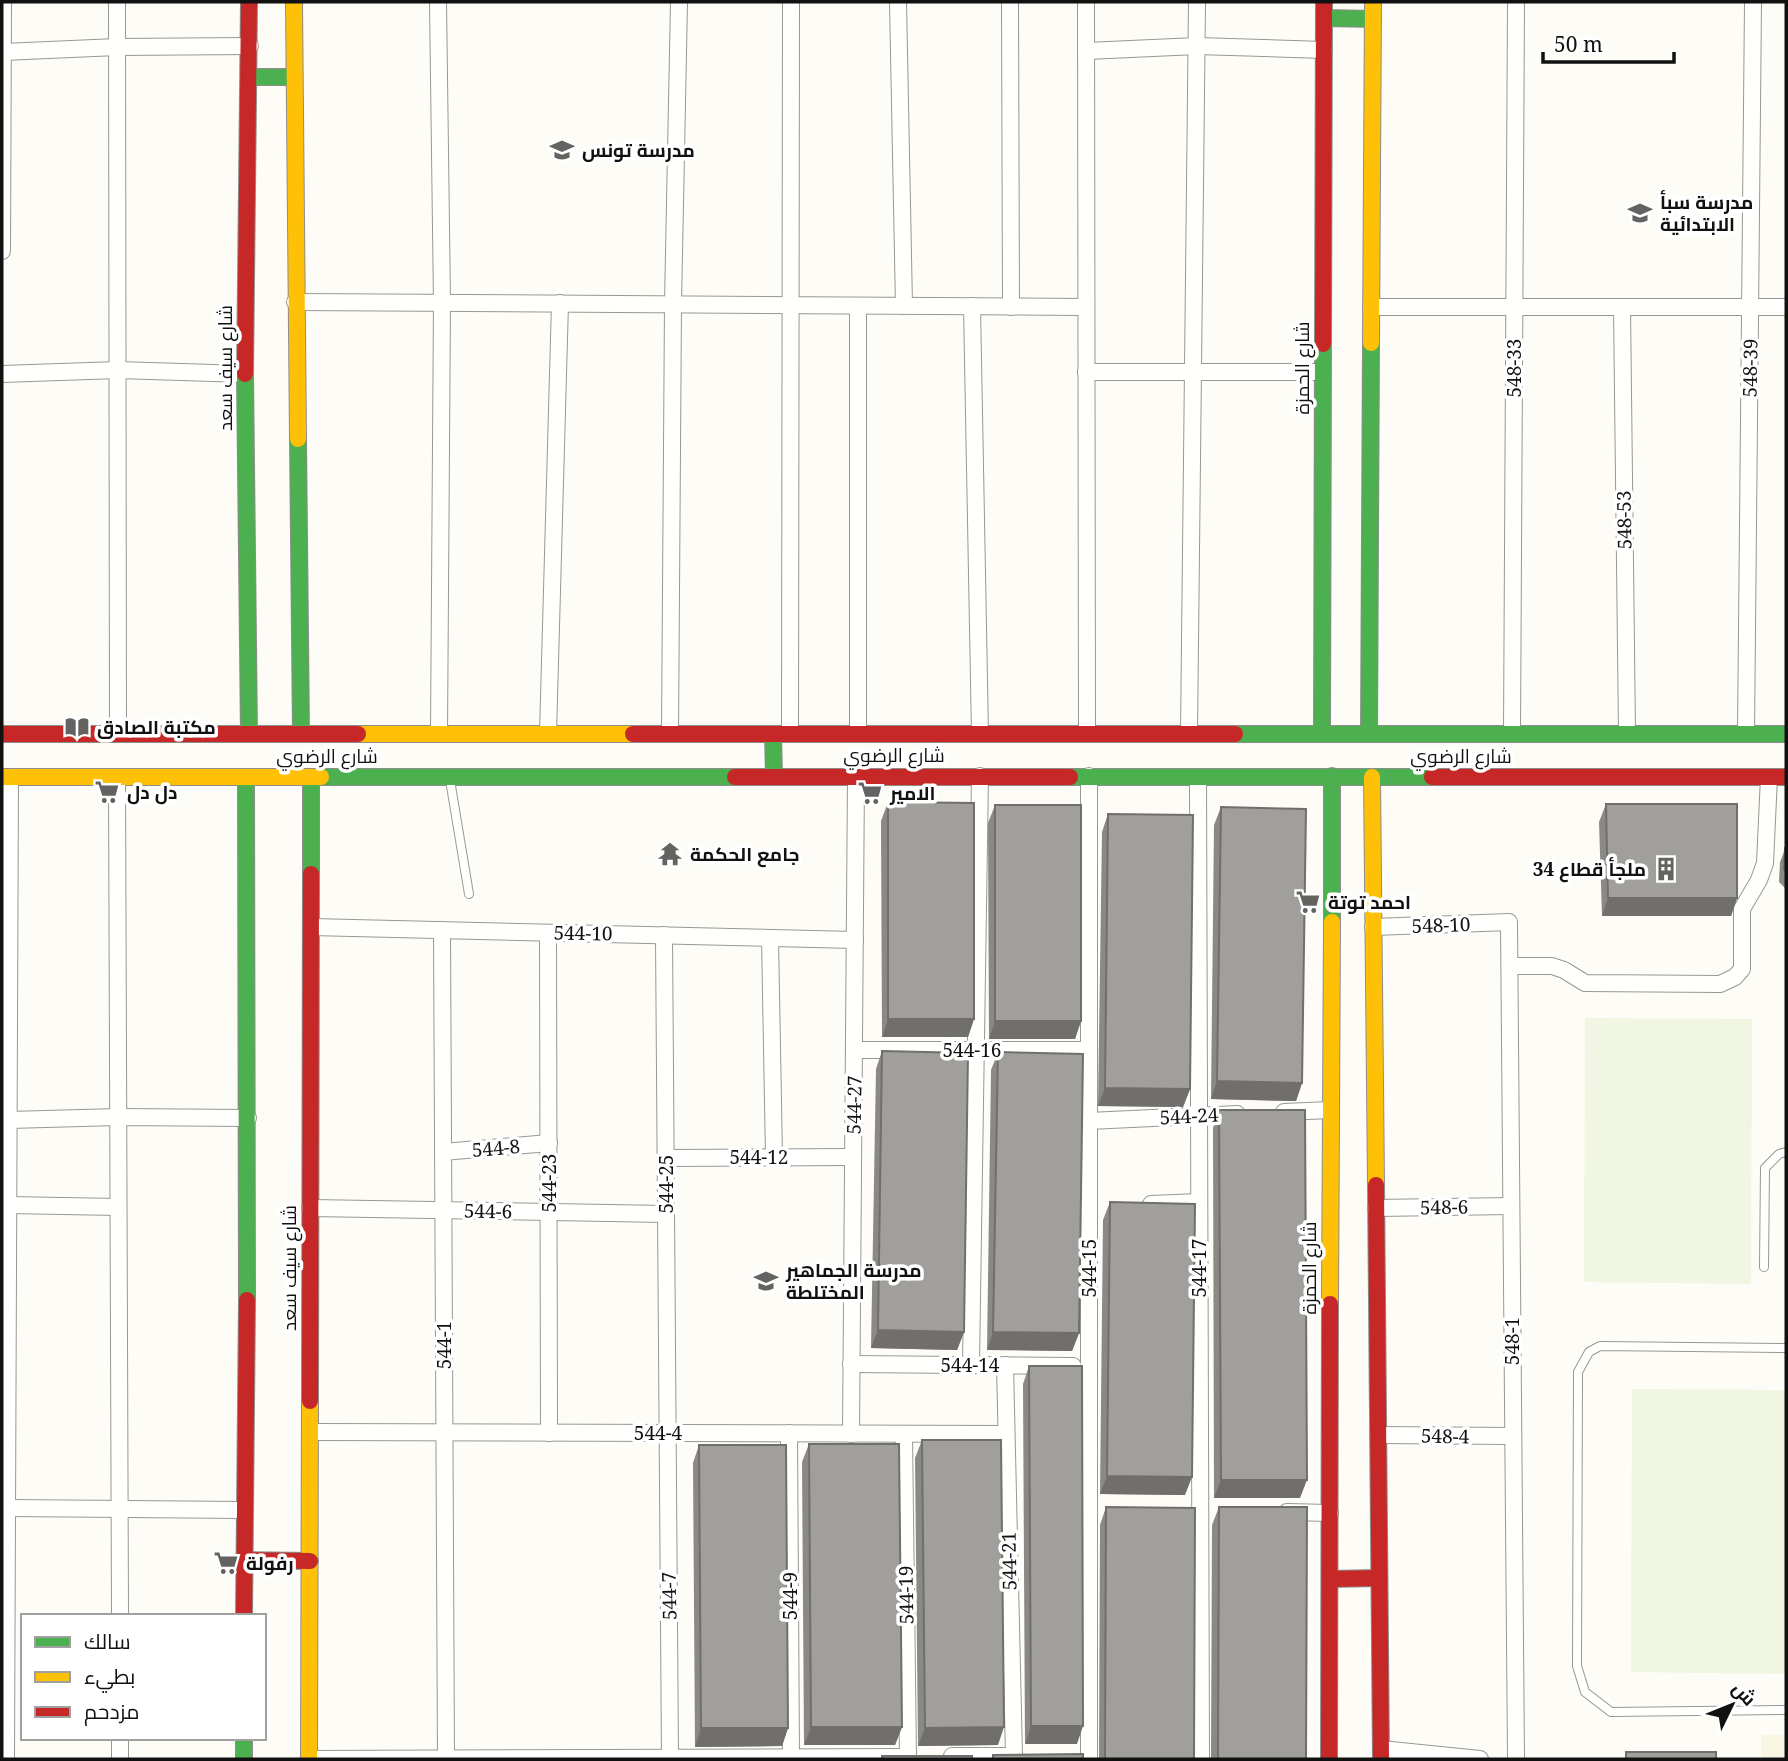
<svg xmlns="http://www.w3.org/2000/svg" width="1788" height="1761" viewBox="0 0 1788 1761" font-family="'Noto Serif',Cairo,serif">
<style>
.farmland{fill:#f9f7e4}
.pitch{fill:#f0f6e1}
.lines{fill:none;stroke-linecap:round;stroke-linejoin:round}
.lane-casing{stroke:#979795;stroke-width:10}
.street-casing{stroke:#979795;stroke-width:18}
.fast-casing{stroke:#8e8d8b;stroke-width:18}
.slow-casing{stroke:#8e8d8b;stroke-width:18}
.jam-casing{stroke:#8e8d8b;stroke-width:18}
.lane{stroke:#fffffe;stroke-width:8}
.street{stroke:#fffffe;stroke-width:16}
.fast{stroke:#4caf50;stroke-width:16}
.slow{stroke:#ffc107;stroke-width:16}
.jam{stroke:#c62828;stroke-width:16}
.wall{fill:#8a8986}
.shaded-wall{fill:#716f6d}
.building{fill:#a19f9c;stroke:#716f6d;stroke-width:2}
.labels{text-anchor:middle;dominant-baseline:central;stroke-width:7;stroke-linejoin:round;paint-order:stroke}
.poi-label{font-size:19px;font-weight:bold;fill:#111;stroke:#fff;text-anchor:start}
.street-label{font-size:19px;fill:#111;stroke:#fff}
</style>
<rect width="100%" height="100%" fill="#fdfcf7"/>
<rect class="farmland" x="1761" y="1735" width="25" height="24"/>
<g class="pitch">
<path d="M1585,1018L1752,1019L1751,1284L1584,1282Z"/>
<path d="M1632,1389L1786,1390V1674L1631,1672Z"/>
</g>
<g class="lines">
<g class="lane-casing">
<g id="lane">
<path d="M450,780L469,894"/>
<path d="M1764,1267L1765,1168L1779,1154L1786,1152"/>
<path d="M1786,1348L1600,1346L1589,1352L1578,1372L1577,1666L1585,1692L1611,1712L1786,1710"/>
</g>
</g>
<g class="street-casing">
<g id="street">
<path d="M117,2L118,734"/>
<path d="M438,2L442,302L439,734"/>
<path d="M898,2L904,306"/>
<path d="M1010,2L1011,307"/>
<path d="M1086,2L1087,734"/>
<path d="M1086,51L1197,46L1324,50"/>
<path d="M3,52L117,47L250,46"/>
<path d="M2,251L3,2"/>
<path d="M295,302L1086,307"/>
<path d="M858,306V734"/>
<path d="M972,306L980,734"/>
<path d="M1371,307H1786"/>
<path d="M1622,307L1627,733"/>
<path d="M1086,372H1323"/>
<path d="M2,374L118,370L245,374"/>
<path d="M1512,733L1516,2"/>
<path d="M548,734L560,303"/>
<path d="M670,734L673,304L679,2"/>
<path d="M790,734L791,2"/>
<path d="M1189,734L1197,2"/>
<path d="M1746,734L1753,2"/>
<path d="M1089,776V1759"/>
<path d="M1198,777L1201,1759"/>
<path d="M117,778L120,1616"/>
<path d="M311,927L855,940"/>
<path d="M1373,927L1509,922L1516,1759"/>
<path d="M442,930L446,1759"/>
<path d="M548,933L549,1433"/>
<path d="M664,935L670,1759"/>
<path d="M770,938L774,1157"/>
<path d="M1510,966H1552L1564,970L1585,983L1720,984L1735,977L1742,969V909L1759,880L1765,863L1769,777"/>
<path d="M854,1050H1089"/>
<path d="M1284,1112L1330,1110"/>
<path d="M9,1120L118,1117L248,1118"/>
<path d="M1089,1121L1237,1114"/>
<path d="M443,1152L549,1143"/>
<path d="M666,1158L853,1157"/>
<path d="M1151,1204L1199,1202"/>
<path d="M8,1205L118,1207"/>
<path d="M310,1208L666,1214"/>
<path d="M1376,1208L1511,1206"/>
<path d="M851,1364L1073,1366"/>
<path d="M971,1364L980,776"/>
<path d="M1005,1365L1014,1756"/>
<path d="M310,1432L1006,1434"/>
<path d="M789,1433L791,1759"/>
<path d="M851,1434L856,776"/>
<path d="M904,1434L908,1757"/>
<path d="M1378,1435L1513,1436"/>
<path d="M7,1508L245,1510"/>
<path d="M1287,1512L1330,1513"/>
<path d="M120,1738V1759"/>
<path d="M1381,1749L1480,1759"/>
<path d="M952,1756H1014"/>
<path d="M6,1759L10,777"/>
<path d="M309,1759L902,1757"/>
</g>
</g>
<g class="fast-casing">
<g id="fast">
<path d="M1324,18L1373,19"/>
<path d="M249,77H294"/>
<path d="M245,374L249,734"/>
<path d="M298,439L301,734"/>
<path d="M773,734L774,776"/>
<path d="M1235,734H1786"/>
<path d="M1322,734L1323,344"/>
<path d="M1369,734L1371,343"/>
<path d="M321,777H735"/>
<path d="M1070,777H1432"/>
<path d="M246,778L247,1300"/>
<path d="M311,874V777"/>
<path d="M1332,922V776"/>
<path d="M244,1738V1759"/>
</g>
</g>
<g class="slow-casing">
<g id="slow">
<path d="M294,2L298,439"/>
<path d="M1371,343L1373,2"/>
<path d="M358,734H633"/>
<path d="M2,777H321"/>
<path d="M1372,777L1376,1185"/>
<path d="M1330,1304L1332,922"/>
<path d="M309,1759L310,1401"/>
</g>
</g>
<g class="jam-casing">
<g id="jam">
<path d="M1323,344L1324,2"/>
<path d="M245,374L249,2"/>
<path d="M2,734H358"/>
<path d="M633,734H1235"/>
<path d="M735,777H1070"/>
<path d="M1432,777H1786"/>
<path d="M1376,1185L1381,1759"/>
<path d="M310,1401L311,874"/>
<path d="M245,1560L310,1561"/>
<path d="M1330,1579L1379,1578"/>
<path d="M244,1616L247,1300"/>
<path d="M1329,1759L1330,1304"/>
</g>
</g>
<use href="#lane" class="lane"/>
<use href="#street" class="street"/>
<use href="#fast" class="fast"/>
<use href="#slow" class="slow"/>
<use href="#jam" class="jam"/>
</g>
<g class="wall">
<path d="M888,802L974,1019L968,1037H882L881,821Z"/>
<path d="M1606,804L1737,898L1731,916H1602L1599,822Z"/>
<path d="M995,805L1081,1021L1075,1039H989L988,823Z"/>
<path d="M1221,807L1302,1083L1296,1101L1211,1099L1214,825Z"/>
<path d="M1108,814L1190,1089L1183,1107L1098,1106L1102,832Z"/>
<path d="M1786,847V889L1779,882L1780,862Z"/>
<path d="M882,1051L964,1332L957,1350L871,1348L876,1069Z"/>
<path d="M998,1052L1079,1333L1072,1351L987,1350L991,1070Z"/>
<path d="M1219,1110L1300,1498H1214L1213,1128Z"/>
<path d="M1110,1202L1185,1495L1100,1494L1103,1220Z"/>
<path d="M1029,1366L1077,1744H1025L1023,1384Z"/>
<path d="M922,1440L998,1745L918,1746L915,1458Z"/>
<path d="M809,1444L902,1727L895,1745H804L802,1462Z"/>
<path d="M699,1445L788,1728L782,1746L695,1747L693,1463Z"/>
<path d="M1106,1507L1194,1759H1099L1100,1525Z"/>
<path d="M1219,1507L1306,1759H1211L1212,1525Z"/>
</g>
<g class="shaded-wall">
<path d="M1608,898H1737L1731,916H1602Z"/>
<path d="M888,1019H974L968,1037H882Z"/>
<path d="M995,1021H1081L1075,1039H989Z"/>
<path d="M1217,1081L1302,1083L1296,1101L1211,1099Z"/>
<path d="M1105,1088L1190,1089L1183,1107L1098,1106Z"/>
<path d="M878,1330L964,1332L957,1350L871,1348Z"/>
<path d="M993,1332L1079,1333L1072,1351L987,1350Z"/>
<path d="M1107,1476L1192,1477L1185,1495L1100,1494Z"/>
<path d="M1221,1480H1307L1300,1498H1214Z"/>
<path d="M1031,1726H1083L1077,1744H1025Z"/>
<path d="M811,1727H902L895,1745H804Z"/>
<path d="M1004,1727L998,1745L918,1746L925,1728Z"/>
<path d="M701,1728H788L782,1746L695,1747Z"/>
</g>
<g class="building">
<path d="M888,802L974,803V1019H888Z"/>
<path d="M1606,804H1737V898H1608Z"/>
<rect x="995" y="805" width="86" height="216"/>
<path d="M1221,807L1306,809L1302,1083L1217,1081Z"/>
<path d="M1108,814L1193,815L1190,1089L1105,1088Z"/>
<path d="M1786,847V871L1784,869L1785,848Z"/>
<path d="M882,1051L968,1053L964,1332L878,1330Z"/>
<path d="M998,1052L1083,1054L1079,1333L993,1332Z"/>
<path d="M1219,1110H1305L1307,1480H1221Z"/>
<path d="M1110,1202L1195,1204L1192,1477L1107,1476Z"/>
<path d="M1029,1366H1082L1083,1726H1031Z"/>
<path d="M922,1440H1001L1004,1727L925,1728Z"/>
<path d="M809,1444H899L902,1727H811Z"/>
<path d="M699,1445H786L788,1728H701Z"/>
<path d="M1106,1507L1195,1508L1194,1759H1105Z"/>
<path d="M1219,1507H1307L1306,1759H1218Z"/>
<rect x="1626" y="1752" width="90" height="7"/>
<path d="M1083,1754V1759H993V1755Z"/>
<rect x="882" y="1756" width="90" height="3"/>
</g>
<defs>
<g id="school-bare" transform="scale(1.89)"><path d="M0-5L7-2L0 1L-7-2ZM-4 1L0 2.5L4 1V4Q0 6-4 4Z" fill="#646362" stroke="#fff" stroke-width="2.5" paint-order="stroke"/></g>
<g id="library-bare" transform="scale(1.89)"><path d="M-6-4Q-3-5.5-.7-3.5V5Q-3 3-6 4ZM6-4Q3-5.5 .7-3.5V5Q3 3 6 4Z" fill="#646362" stroke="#fff" stroke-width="2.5" paint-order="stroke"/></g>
<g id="supermarket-bare" transform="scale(1.89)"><path d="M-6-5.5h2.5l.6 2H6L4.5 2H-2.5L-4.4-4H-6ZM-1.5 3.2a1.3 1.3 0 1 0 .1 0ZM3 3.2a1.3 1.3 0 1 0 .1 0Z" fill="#646362" stroke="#fff" stroke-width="2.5" paint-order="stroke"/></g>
<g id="temple-bare" transform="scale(1.89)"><path d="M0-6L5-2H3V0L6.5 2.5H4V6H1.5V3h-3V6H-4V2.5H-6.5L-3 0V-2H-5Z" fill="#646362" stroke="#fff" stroke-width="2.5" paint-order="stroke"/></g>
<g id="building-bare" transform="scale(1.89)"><path d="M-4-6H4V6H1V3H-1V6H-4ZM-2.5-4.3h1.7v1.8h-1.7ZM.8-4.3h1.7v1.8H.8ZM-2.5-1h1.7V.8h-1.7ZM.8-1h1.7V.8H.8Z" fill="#646362" stroke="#fff" stroke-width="2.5" paint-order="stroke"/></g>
</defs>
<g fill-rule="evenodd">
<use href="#school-bare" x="562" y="150"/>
<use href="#school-bare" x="1640" y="213"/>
<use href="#library-bare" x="77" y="727"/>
<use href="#supermarket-bare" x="107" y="792"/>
<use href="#supermarket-bare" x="870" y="793"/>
<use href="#temple-bare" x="670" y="854"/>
<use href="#building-bare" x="1666" y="869"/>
<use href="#supermarket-bare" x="1308" y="902"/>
<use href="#school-bare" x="766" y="1281"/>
<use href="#supermarket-bare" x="226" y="1563"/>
</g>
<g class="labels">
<g class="poi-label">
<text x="582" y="150">مدرسة تونس</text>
<text x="1660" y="202">مدرسة سبأ<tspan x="1660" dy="22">الابتدائية</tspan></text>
<text x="97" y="727">مكتبة الصادق</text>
<text x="127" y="792">دل دل</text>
<text x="890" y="793">الامير</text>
<text x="690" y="854">جامع الحكمة</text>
<text x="1646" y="869" text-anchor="end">ملجأ قطاع 34</text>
<text x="1328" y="902">احمد توتة</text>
<text x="786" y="1270">مدرسة الجماهير<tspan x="786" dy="22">المختلطة</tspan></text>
<text x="246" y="1563">رفولة</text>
</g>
<g class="street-label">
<text transform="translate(225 368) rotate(-90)">شارع سيف سعد</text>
<text transform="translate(1302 368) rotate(-90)">شارع الحمزة</text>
<text transform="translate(1514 368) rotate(-90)">548-33</text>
<text transform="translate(1750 368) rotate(-89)">548-39</text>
<text transform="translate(1624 520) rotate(-91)">548-53</text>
<text x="894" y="755">شارع الرضوي</text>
<text x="327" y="756">شارع الرضوي</text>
<text x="1461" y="756">شارع الرضوي</text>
<text transform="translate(1441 925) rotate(-2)">548-10</text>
<text transform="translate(583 933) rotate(1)">544-10</text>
<text x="972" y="1050">544-16</text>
<text transform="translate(854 1105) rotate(-89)">544-27</text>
<text transform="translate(1189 1116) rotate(-3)">544-24</text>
<text transform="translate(496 1148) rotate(-5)">544-8</text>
<text x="759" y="1157">544-12</text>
<text transform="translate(549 1183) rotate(-90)">544-23</text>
<text transform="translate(666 1184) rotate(-90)">544-25</text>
<text transform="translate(1444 1207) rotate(-1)">548-6</text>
<text transform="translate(488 1211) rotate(1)">544-6</text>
<text transform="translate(289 1268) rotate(-90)">شارع سيف سعد</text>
<text transform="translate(1089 1268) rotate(-90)">544-15</text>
<text transform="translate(1199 1268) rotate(-90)">544-17</text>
<text transform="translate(1309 1268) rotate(-90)">شارع الحمزة</text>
<text transform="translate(1512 1341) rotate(-90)">548-1</text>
<text transform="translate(444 1345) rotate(-90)">544-1</text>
<text x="970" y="1365">544-14</text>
<text x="658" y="1433">544-4</text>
<text transform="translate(1445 1436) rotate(1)">548-4</text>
<text transform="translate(1009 1561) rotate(-91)">544-21</text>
<text transform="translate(906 1595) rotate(-91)">544-19</text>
<text transform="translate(669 1596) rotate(-91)">544-7</text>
<text transform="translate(790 1596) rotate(-90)">544-9</text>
</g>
</g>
<rect width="1788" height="1761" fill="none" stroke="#111111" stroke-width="7"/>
<rect x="21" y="1614" width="245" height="126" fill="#ffffff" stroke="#a0a0a0" stroke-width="2"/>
<rect x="35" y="1637" width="35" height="10" fill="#4caf50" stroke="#a0a0a0" stroke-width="2"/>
<text x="84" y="1649" font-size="21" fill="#111111">سالك</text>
<rect x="35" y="1672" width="35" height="10" fill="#ffc107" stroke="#a0a0a0" stroke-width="2"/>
<text x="84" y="1684" font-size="21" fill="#111111">بطيء</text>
<rect x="35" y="1707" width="35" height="10" fill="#c62828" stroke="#a0a0a0" stroke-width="2"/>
<text x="84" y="1719" font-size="21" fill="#111111">مزدحم</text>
<g transform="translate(1732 1705) rotate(47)" stroke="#ffffff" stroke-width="5" paint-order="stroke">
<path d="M0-5L12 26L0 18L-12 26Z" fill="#111111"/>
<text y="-10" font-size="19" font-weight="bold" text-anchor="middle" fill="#111111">ش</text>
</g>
<path d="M1543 52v10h131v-10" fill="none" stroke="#111111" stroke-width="3.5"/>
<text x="1554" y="52" font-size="21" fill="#111111" stroke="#ffffff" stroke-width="5" paint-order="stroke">50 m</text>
</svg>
